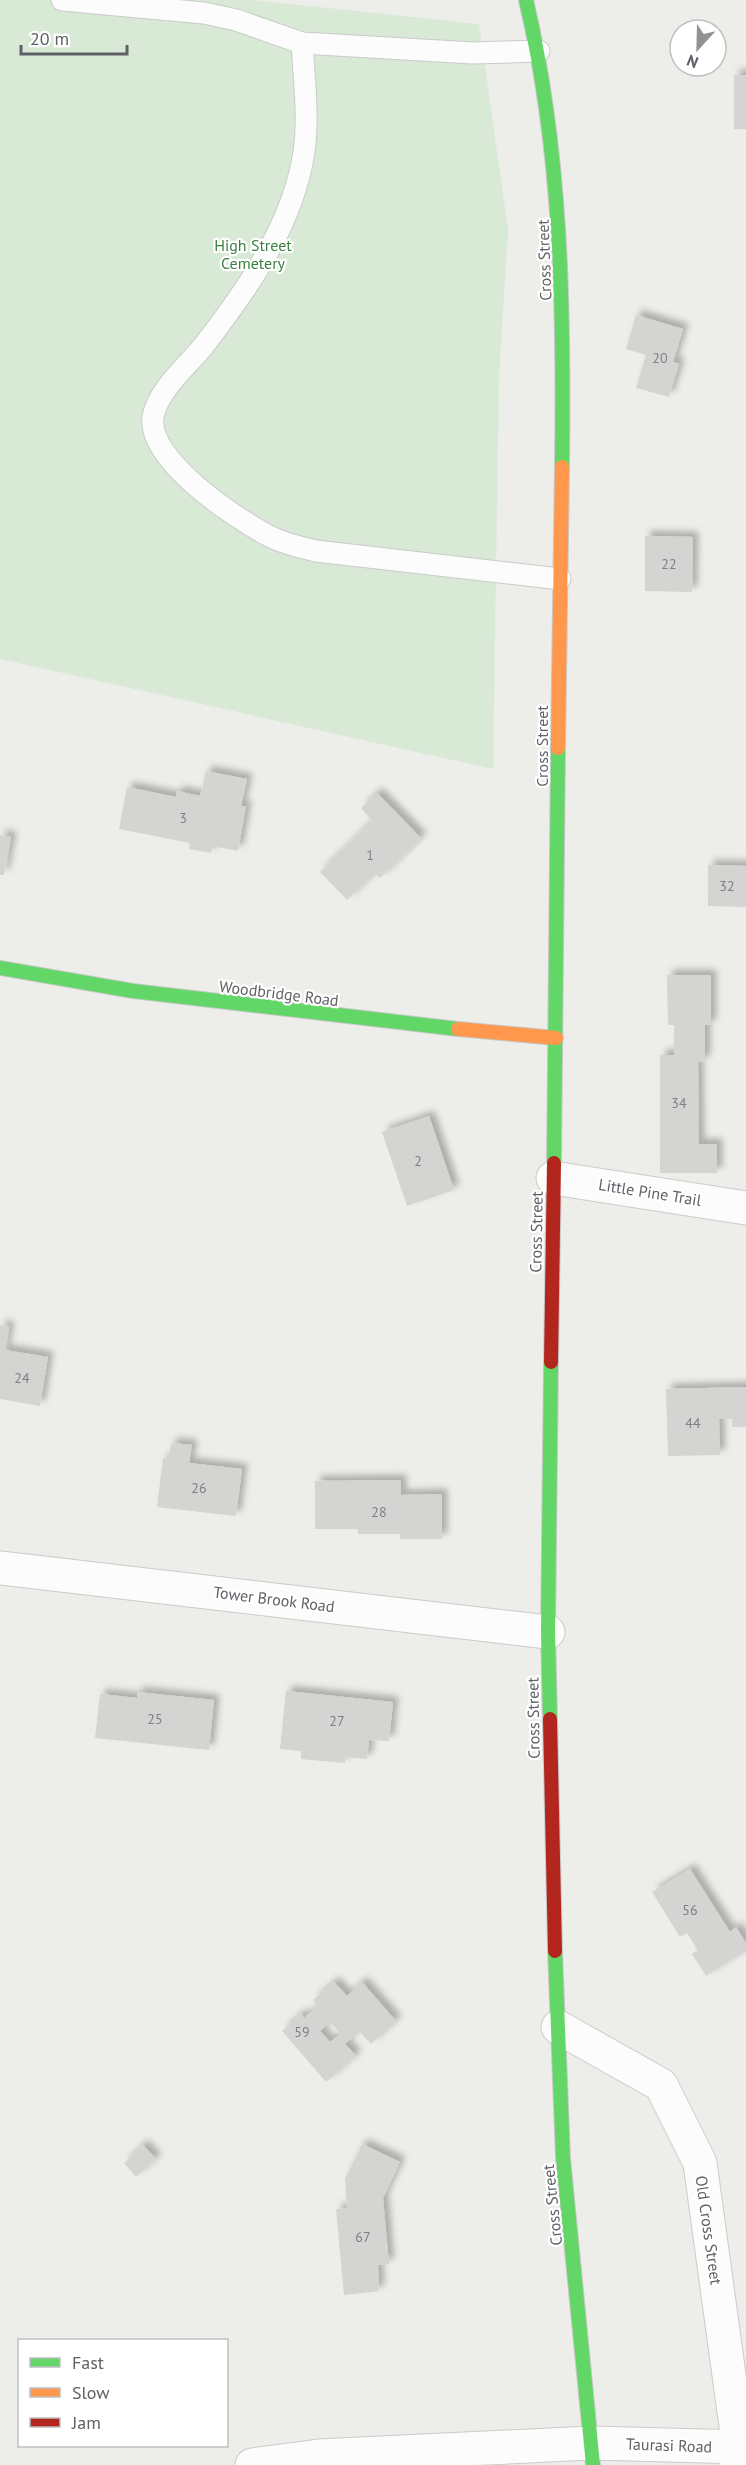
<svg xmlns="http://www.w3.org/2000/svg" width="746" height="2465" viewBox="0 0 746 2465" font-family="'PT Sans',sans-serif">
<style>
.green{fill:#d8e9d6}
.building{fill:#d4d4d2;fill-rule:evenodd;filter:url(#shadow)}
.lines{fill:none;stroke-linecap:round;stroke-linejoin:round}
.lane-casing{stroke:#cacbca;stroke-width:23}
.street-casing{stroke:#cacbca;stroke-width:35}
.fast-casing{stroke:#c9c9c9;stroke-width:16}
.slow-casing{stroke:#c9c9c9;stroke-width:16}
.jam-casing{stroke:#c9c9c9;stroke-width:16}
.lane{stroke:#fcfcfc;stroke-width:21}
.street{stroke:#fcfcfc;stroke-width:33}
.fast{stroke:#63d668;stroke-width:14}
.slow{stroke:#ff974d;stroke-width:14}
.jam{stroke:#b3261e;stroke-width:14}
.labels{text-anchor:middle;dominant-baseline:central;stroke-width:4.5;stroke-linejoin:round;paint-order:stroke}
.number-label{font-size:14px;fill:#7d7f82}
.park-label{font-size:16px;fill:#3b8141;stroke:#fff}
.street-label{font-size:16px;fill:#5e6166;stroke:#fff}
</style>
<defs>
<filter id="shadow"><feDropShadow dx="5.5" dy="-5.5" stdDeviation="3" flood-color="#0004"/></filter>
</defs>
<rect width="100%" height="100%" fill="#edede9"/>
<path class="green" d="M0,0H251L479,24L508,230L499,375L493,769L0,659Z"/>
<g class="building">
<rect x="734" y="75" width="12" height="54"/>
<path d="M636,315L683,329L673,362L679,364L669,397L636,388L646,355L626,349Z"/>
<path d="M645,536L693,537L692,592L645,591Z"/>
<path d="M206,771L247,779L241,806H246L238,851L213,846L211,853L189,849L190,843L119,829L127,787L176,797L177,791L200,796Z"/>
<path d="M377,793L421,838L380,878L375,873L347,900L320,872L372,821L361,808Z"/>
<path d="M0,835L11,837L4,875H0Z"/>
<path d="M708,865L746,866V907L708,906Z"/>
<path d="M667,975H711V1025H705V1061L698,1062L699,1144H717V1173H660V1055H674V1025H668Z"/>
<path d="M429,1116L454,1190L407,1206L382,1132Z"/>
<path d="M0,1325L9,1327L5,1350L48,1357L40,1406L0,1399Z"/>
<path d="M746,1387V1427H732V1419H719L720,1455L668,1456L666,1389Z"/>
<path d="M171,1443L192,1445L189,1463L242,1469L236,1516L157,1507L163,1458L169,1460Z"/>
<path d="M401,1480V1495L442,1494V1539H400V1534H358V1529H315V1481Z"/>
<path d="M286,1691L393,1702L389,1741L369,1740L367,1759L345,1757V1763L301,1759V1751L280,1749Z"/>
<path d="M137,1692L214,1700L209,1750L95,1738L100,1694L137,1698Z"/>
<path d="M690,1869L730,1932L736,1927L746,1943V1951L706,1976L692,1954L698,1950L687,1933L680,1937L652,1892Z"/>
<path d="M334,1982L347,1996L362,1982L396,2021L371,2044L359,2031L345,2044L356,2056L326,2082L282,2031L301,2014L304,2018L318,2006L313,2000ZM330,2022L341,2034L330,2042L320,2031Z"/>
<path d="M362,2144L400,2162L383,2198L389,2264L378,2265L379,2291L344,2295L336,2209L347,2208L345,2179Z"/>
<path d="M143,2145L156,2159L136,2177L124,2163Z"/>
</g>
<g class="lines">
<g class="lane-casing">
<g id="lane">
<path d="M62,0L204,13L236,20L302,43L473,53L539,51"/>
<path d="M302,43C304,79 309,116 304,152C293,224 249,287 205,344C188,366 158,389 153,417C147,460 235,518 269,536C284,544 300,547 316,551L560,579"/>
</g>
</g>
<g class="street-casing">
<g id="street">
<path d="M553,1178L746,1208"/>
<path d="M0,1568L548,1632"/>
<path d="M558,2027L661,2085L700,2163L739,2448L736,2465"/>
<path d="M252,2465L319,2456L591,2443L746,2447"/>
</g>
</g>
<g class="fast-casing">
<g id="fast">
<path d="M526,0C562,153 564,310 562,467"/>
<path d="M0,968L133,991L458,1029"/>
<path d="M554,1163L558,748"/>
<path d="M550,1719L548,1632L551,1362"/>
<path d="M555,1951L563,2158L593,2465"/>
</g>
</g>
<g class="slow-casing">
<g id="slow">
<path d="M558,748L562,467"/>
<path d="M458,1029L556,1038"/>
</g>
</g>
<g class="jam-casing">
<g id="jam">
<path d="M551,1362L554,1163"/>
<path d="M550,1719L555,1951"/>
</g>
</g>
<use href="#lane" class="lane"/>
<use href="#street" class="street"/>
<use href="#fast" class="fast"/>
<use href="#slow" class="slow"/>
<use href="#jam" class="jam"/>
</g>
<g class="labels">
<g class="number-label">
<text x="660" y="358">20</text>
<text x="669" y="564">22</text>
<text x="183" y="818">3</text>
<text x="370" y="855">1</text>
<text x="727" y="886">32</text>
<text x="679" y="1103">34</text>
<text x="418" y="1161">2</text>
<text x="22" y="1378">24</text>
<text x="693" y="1423">44</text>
<text x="199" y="1488">26</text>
<text x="379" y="1512">28</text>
<text x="155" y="1719">25</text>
<text x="337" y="1721">27</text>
<text x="690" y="1910">56</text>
<text x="302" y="2032">59</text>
<text x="363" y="2237">67</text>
</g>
<g class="park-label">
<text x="253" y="245">High Street<tspan x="253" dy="18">Cemetery</tspan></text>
</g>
<g class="street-label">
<text transform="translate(544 260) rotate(-92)">Cross Street</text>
<text transform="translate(542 746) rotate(-90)">Cross Street</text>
<text transform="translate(279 993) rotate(7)">Woodbridge Road</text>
<text transform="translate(650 1192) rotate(9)">Little Pine Trail</text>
<text transform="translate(536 1232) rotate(-89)">Cross Street</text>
<text transform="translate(274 1599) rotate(7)">Tower Brook Road</text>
<text transform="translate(533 1718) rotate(-91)">Cross Street</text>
<text transform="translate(552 2205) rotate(-96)">Cross Street</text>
<text transform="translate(709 2230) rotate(82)">Old Cross Street</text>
<text transform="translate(669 2445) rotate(2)">Taurasi Road</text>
</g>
</g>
<rect x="18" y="2339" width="210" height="108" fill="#ffffff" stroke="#bfc0c2" stroke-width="1.5"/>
<rect x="30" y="2358" width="30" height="9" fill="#63d668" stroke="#bfc0c2" stroke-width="1.5"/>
<text x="72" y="2369" font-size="18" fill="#5e6166">Fast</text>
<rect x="30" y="2388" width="30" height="9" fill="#ff974d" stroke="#bfc0c2" stroke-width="1.5"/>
<text x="72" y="2399" font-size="18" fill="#5e6166">Slow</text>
<rect x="30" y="2418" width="30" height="9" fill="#b3261e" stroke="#bfc0c2" stroke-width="1.5"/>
<text x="72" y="2429" font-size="18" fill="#5e6166">Jam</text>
<g transform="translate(698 48) rotate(202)"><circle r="28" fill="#ffffff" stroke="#bfc0c2" stroke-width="1.5"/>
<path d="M0-4.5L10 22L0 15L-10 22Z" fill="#909294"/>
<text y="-9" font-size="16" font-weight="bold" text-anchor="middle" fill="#5e6166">N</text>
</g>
<path d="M21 45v9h106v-9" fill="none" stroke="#5e6166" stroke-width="3"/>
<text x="30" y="45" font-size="18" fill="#5e6166" stroke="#ffffff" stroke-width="4.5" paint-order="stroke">20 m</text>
</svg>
